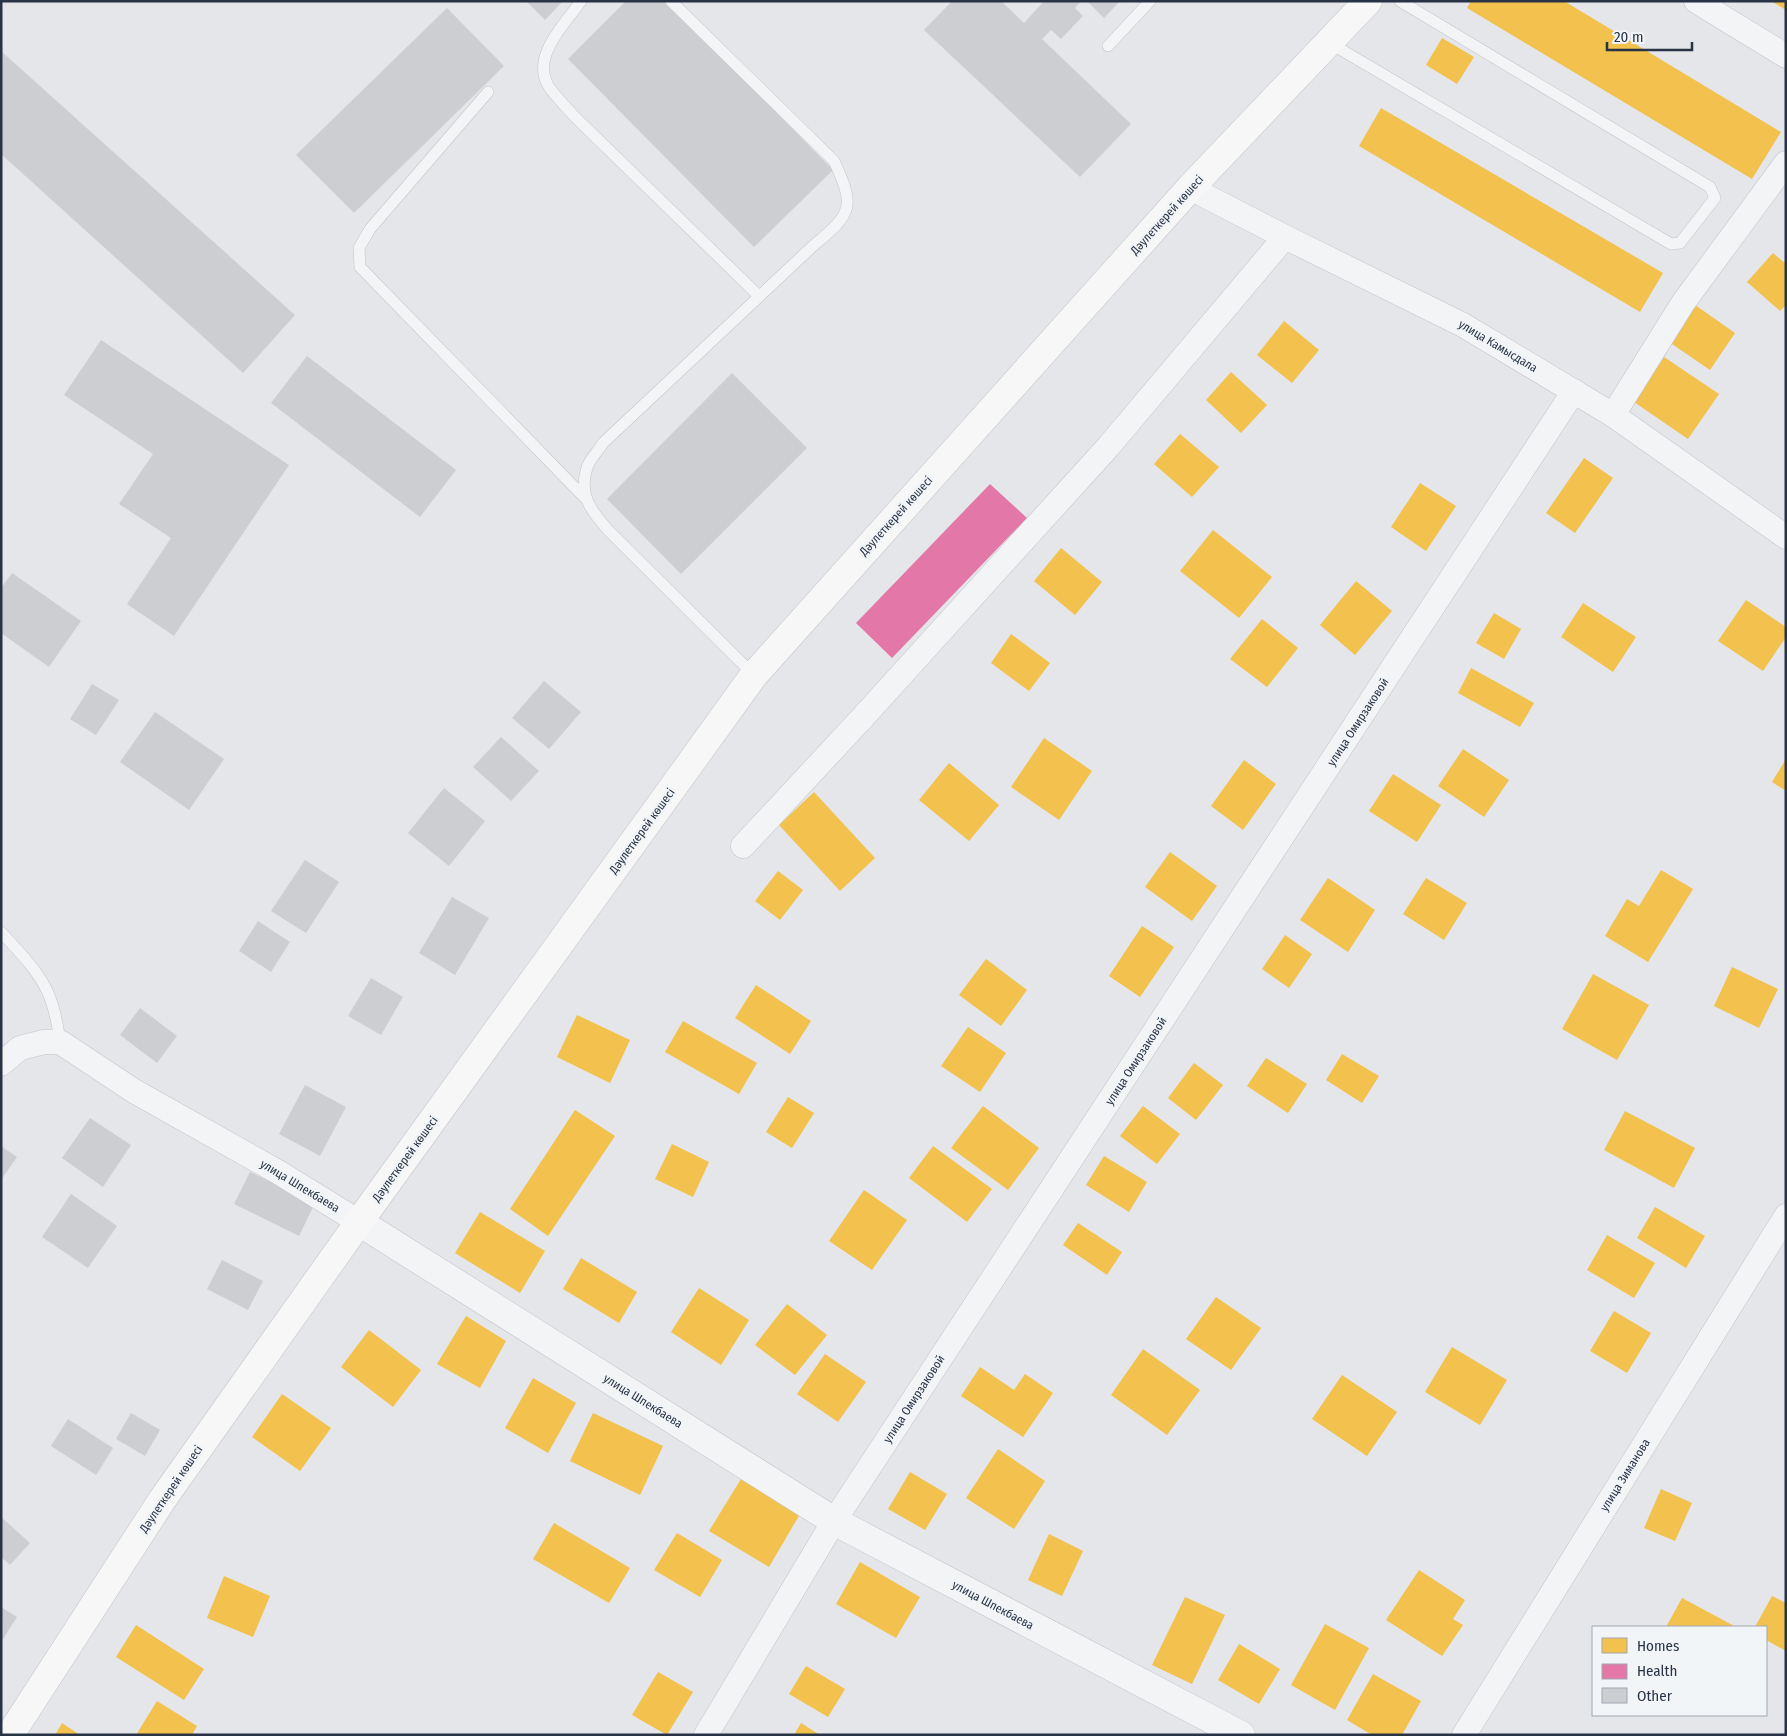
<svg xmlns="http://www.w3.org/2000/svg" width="1787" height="1736" viewBox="0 0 1787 1736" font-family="'Fira Sans Condensed',sans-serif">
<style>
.homes{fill:#f2c14e}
.health{fill:#e377a8}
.building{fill:#ccced2}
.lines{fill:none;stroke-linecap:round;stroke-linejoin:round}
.service-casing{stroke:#c2c4c7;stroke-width:12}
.minor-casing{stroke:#c2c4c7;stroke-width:25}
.tertiary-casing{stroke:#c2c4c7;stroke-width:29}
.secondary-casing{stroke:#c2c4c7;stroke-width:29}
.service{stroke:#f3f4f6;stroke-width:11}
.minor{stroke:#f3f4f6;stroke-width:24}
.tertiary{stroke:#f3f4f6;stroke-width:28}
.secondary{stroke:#f7f7f7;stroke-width:28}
.labels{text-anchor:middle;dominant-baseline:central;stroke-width:5;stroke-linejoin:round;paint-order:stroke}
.street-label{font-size:12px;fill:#283345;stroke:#f2f5f8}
</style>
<rect width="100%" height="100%" fill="#e4e6e9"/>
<g class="homes">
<path d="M1471,1H1564L1781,132L1752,179L1467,8Z"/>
<path d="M1771,1H1786V10Z"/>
<path d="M1442,38L1474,57L1457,84L1426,65Z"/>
<path d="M1381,108L1663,273L1640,312L1359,146Z"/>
<path d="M1773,253L1786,264V305L1780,311L1747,282Z"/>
<path d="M1695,305L1735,333L1710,370L1669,342Z"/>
<path d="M1284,321L1319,350L1292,383L1257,355Z"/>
<path d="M1664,357L1719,394L1688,439L1634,402Z"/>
<path d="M1231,372L1267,405L1241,433L1206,400Z"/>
<path d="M1180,434L1219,467L1192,497L1154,464Z"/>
<path d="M1584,458L1613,478L1575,533L1546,513Z"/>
<path d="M1420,483L1456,506L1426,551L1391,527Z"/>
<path d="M1213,530L1272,577L1239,618L1180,571Z"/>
<path d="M1061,548L1102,582L1075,615L1034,581Z"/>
<path d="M1356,581L1392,611L1355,655L1320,625Z"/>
<path d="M1746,600L1786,627V637L1763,671L1718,641Z"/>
<path d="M1583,603L1636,637L1613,672L1561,637Z"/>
<path d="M1494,613L1521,629L1504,659L1476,643Z"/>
<path d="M1262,619L1298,648L1267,687L1230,659Z"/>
<path d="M1011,634L1050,663L1029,691L991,663Z"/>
<path d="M1471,668L1534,703L1520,727L1458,693Z"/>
<path d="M1044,738L1092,771L1059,820L1011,787Z"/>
<path d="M1463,749L1509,780L1484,817L1438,786Z"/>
<path d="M1786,759V791L1772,782Z"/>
<path d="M1244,760L1276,784L1243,830L1211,806Z"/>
<path d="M949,763L999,805L969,841L919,800Z"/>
<path d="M1393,774L1441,805L1417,842L1369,811Z"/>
<path d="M814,792L875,858L840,891L779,825Z"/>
<path d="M1170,852L1217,886L1192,921L1145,887Z"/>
<path d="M1661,870L1693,889L1648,962L1605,936L1627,899L1639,906Z"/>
<path d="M778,871L803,890L780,920L755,901Z"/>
<path d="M1328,878L1375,910L1348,952L1300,920Z"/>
<path d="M1426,878L1467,903L1444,940L1403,914Z"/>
<path d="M1142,926L1174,947L1140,997L1109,976Z"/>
<path d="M1285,935L1312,954L1289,988L1262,969Z"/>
<path d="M986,959L1027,990L1001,1026L959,995Z"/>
<path d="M1732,967L1778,989L1759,1028L1714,1006Z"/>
<path d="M1593,974L1649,1005L1617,1060L1562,1029Z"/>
<path d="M756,985L811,1021L790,1054L735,1018Z"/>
<path d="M577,1015L630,1040L610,1083L557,1057Z"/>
<path d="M683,1021L757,1063L739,1094L665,1052Z"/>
<path d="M968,1027L1006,1053L980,1092L941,1066Z"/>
<path d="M1342,1054L1379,1076L1362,1103L1326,1080Z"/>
<path d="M1266,1058L1307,1084L1288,1113L1247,1086Z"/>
<path d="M1194,1063L1223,1085L1196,1120L1168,1098Z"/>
<path d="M788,1097L814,1113L792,1148L766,1132Z"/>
<path d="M983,1106L1039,1148L1008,1190L951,1148Z"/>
<path d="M1143,1106L1180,1134L1157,1164L1120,1136Z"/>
<path d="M575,1110L615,1136L548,1236L510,1209Z"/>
<path d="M1625,1111L1695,1148L1674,1188L1604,1150Z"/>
<path d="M672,1144L709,1162L693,1197L655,1179Z"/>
<path d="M933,1146L992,1189L967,1222L909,1178Z"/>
<path d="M1104,1156L1147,1182L1129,1212L1086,1185Z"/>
<path d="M864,1190L907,1220L872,1270L829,1241Z"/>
<path d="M1655,1207L1705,1236L1686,1268L1637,1238Z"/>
<path d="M480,1212L545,1251L520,1293L455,1253Z"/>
<path d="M1078,1223L1122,1252L1107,1275L1063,1245Z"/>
<path d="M1607,1235L1655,1263L1634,1298L1587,1270Z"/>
<path d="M581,1258L637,1292L619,1323L563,1289Z"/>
<path d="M699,1288L749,1320L721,1365L671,1332Z"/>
<path d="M1216,1297L1261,1328L1231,1370L1186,1339Z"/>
<path d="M787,1304L827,1335L795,1375L755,1345Z"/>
<path d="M1614,1311L1651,1333L1627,1373L1590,1351Z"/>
<path d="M466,1316L506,1341L480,1388L437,1364Z"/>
<path d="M369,1330L421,1370L393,1407L341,1367Z"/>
<path d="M1452,1347L1507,1380L1480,1425L1425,1392Z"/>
<path d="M1143,1349L1200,1390L1167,1435L1111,1395Z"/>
<path d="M825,1354L866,1382L838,1422L797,1394Z"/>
<path d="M980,1367L1014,1390L1025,1374L1053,1393L1023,1437L961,1396Z"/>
<path d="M1342,1375L1397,1412L1367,1456L1312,1419Z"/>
<path d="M533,1378L576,1403L548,1453L505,1428Z"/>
<path d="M282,1394L331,1428L300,1471L252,1437Z"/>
<path d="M593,1413L663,1446L640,1495L570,1461Z"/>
<path d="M998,1449L1045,1481L1014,1529L966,1498Z"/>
<path d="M910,1472L947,1494L925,1530L888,1509Z"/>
<path d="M741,1479L800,1514L769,1567L709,1531Z"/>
<path d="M1661,1489L1692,1503L1675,1541L1644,1528Z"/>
<path d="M554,1523L630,1568L609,1603L533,1559Z"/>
<path d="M677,1533L722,1560L700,1597L654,1570Z"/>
<path d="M1049,1534L1083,1551L1062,1596L1028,1580Z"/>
<path d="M860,1562L920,1597L896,1638L836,1604Z"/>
<path d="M1419,1570L1465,1600L1453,1619L1463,1625L1442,1656L1386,1620Z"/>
<path d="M224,1576L270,1596L253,1637L207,1618Z"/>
<path d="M1772,1596L1786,1603V1651L1766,1640V1627H1755Z"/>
<path d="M1185,1597L1225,1615L1192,1684L1152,1665Z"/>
<path d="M1682,1598L1736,1627H1666Z"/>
<path d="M1325,1624L1369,1648L1335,1710L1291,1685Z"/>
<path d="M136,1625L204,1669L184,1700L116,1657Z"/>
<path d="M1239,1644L1280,1669L1259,1704L1218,1680Z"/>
<path d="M806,1666L845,1689L828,1717L789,1694Z"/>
<path d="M658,1672L693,1692L667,1735L632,1715Z"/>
<path d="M1373,1674L1421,1701L1402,1735H1372L1347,1720Z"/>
<path d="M157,1701L197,1726L192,1735H136Z"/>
<path d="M62,1723L80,1735H55Z"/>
<path d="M801,1723L820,1735H794Z"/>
</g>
<path class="health" d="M990,484L1027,518L892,658L856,623Z"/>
<g class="building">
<path d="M526,1H563L545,20Z"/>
<path d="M626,1H666L833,170L754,247L568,59Z"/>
<path d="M952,1H1001L1024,23L1044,1H1081L1075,8L1083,16L1061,39L1051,30L1042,39L1131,124L1080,177L924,30Z"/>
<path d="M1087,1H1120L1104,18Z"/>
<path d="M447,8L504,66L354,213L296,155Z"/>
<path d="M1,51L295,315L243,373L1,154Z"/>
<path d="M101,340L289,465L174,636L127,604L171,538L119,504L153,454L64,395Z"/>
<path d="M307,356L456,470L420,517L271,403Z"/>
<path d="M732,373L807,448L681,574L607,499Z"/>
<path d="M12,573L81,621L49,667L1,633V588Z"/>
<path d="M544,681L581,712L549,749L512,718Z"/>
<path d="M92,684L119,700L96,735L70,719Z"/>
<path d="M155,712L224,759L189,810L120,762Z"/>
<path d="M501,737L539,771L511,801L473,767Z"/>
<path d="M444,788L485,821L449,866L408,833Z"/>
<path d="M305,860L339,882L306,933L271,911Z"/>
<path d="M452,897L489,918L455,975L419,953Z"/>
<path d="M258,921L290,942L271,972L239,951Z"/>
<path d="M371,978L403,997L381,1035L348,1016Z"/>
<path d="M140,1008L177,1036L157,1063L120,1035Z"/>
<path d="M305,1085L346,1107L320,1156L279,1134Z"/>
<path d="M90,1118L131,1145L103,1187L62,1158Z"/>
<path d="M1,1146L17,1157L1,1180Z"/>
<path d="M250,1172L315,1203L299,1236L234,1204Z"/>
<path d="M71,1194L117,1226L88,1268L42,1237Z"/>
<path d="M222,1260L263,1281L248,1310L207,1289Z"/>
<path d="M131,1413L160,1430L145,1456L116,1439Z"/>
<path d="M68,1419L113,1448L96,1475L51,1446Z"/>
<path d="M1,1517L30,1543L10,1565L1,1557Z"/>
<path d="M1,1607L17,1617L1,1642Z"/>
</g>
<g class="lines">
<g class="service-casing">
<g id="service">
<path d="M581,1C565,24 530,57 549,87C557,98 566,107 575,117L759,296"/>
<path d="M671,1L834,161C855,206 853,213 814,245L603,443C599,450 591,458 588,465C577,494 591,511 609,531L754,675"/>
<path d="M1328,42L1671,244L1680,243L1715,198L1710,187L1400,1"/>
<path d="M1108,46L1150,1"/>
<path d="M488,92L370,229L359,248L360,267L585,498"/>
<path d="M1,932C18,951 38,970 48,993C55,1009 58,1026 60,1042"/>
</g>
</g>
<g class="minor-casing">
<g id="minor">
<path d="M1696,1L1786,56"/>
<path d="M1190,188L1285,237L1463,325L1613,415L1786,537"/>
<path d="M1613,415L1683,303L1786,163"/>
<path d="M743,846L864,716L1108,447L1285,237"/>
<path d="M1,1064L20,1048L44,1042H60L134,1091L278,1172L359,1222"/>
<path d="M706,1735L834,1521L1574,391"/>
<path d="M1464,1735L1786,1216"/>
</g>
</g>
<g class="tertiary-casing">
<path id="tertiary" d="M359,1222L834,1521L1241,1735"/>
</g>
<g class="secondary-casing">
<path id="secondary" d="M10,1735L162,1500L359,1222L754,675L1190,188L1368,1"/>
</g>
<use href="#service" class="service"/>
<use href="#minor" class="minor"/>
<use href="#tertiary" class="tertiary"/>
<use href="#secondary" class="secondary"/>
</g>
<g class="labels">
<g class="street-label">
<text transform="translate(1167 215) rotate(-48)">Дәулеткерей көшесі</text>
<text transform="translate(1498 346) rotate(31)">улица Камысдала</text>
<text transform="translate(896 516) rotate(-48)">Дәулеткерей көшесі</text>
<text transform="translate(1358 722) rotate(-57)">улица Омирзаковой</text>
<text transform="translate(642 831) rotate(-54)">Дәулеткерей көшесі</text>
<text transform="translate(1136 1061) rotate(-57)">улица Омирзаковой</text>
<text transform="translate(405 1159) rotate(-54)">Дәулеткерей көшесі</text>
<text transform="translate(300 1186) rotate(31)">улица Шпекбаева</text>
<text transform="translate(914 1399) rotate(-57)">улица Омирзаковой</text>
<text transform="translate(643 1401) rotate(32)">улица Шпекбаева</text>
<text transform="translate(1625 1475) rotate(-58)">улица Зиманова</text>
<text transform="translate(171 1489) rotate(-56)">Дәулеткерей көшесі</text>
<text transform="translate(993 1605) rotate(28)">улица Шпекбаева</text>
</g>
</g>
<rect width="1787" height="1736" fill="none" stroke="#283345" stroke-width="5"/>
<rect x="1592" y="1626" width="175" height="90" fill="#f2f5f8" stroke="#a1a7b0"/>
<rect x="1602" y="1638" width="25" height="15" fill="#f2c14e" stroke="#a1a7b0"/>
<text x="1637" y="1651" font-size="15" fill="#283345">Homes</text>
<rect x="1602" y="1664" width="25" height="15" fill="#e377a8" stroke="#a1a7b0"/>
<text x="1637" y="1676" font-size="15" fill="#283345">Health</text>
<rect x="1602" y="1688" width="25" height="15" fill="#ccced2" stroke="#a1a7b0"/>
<text x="1637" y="1701" font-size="15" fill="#283345">Other</text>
<path d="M1607 42v8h85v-8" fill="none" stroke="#283345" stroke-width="2.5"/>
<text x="1614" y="42" font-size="15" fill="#283345" stroke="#f2f5f8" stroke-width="4" paint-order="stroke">20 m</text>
</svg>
